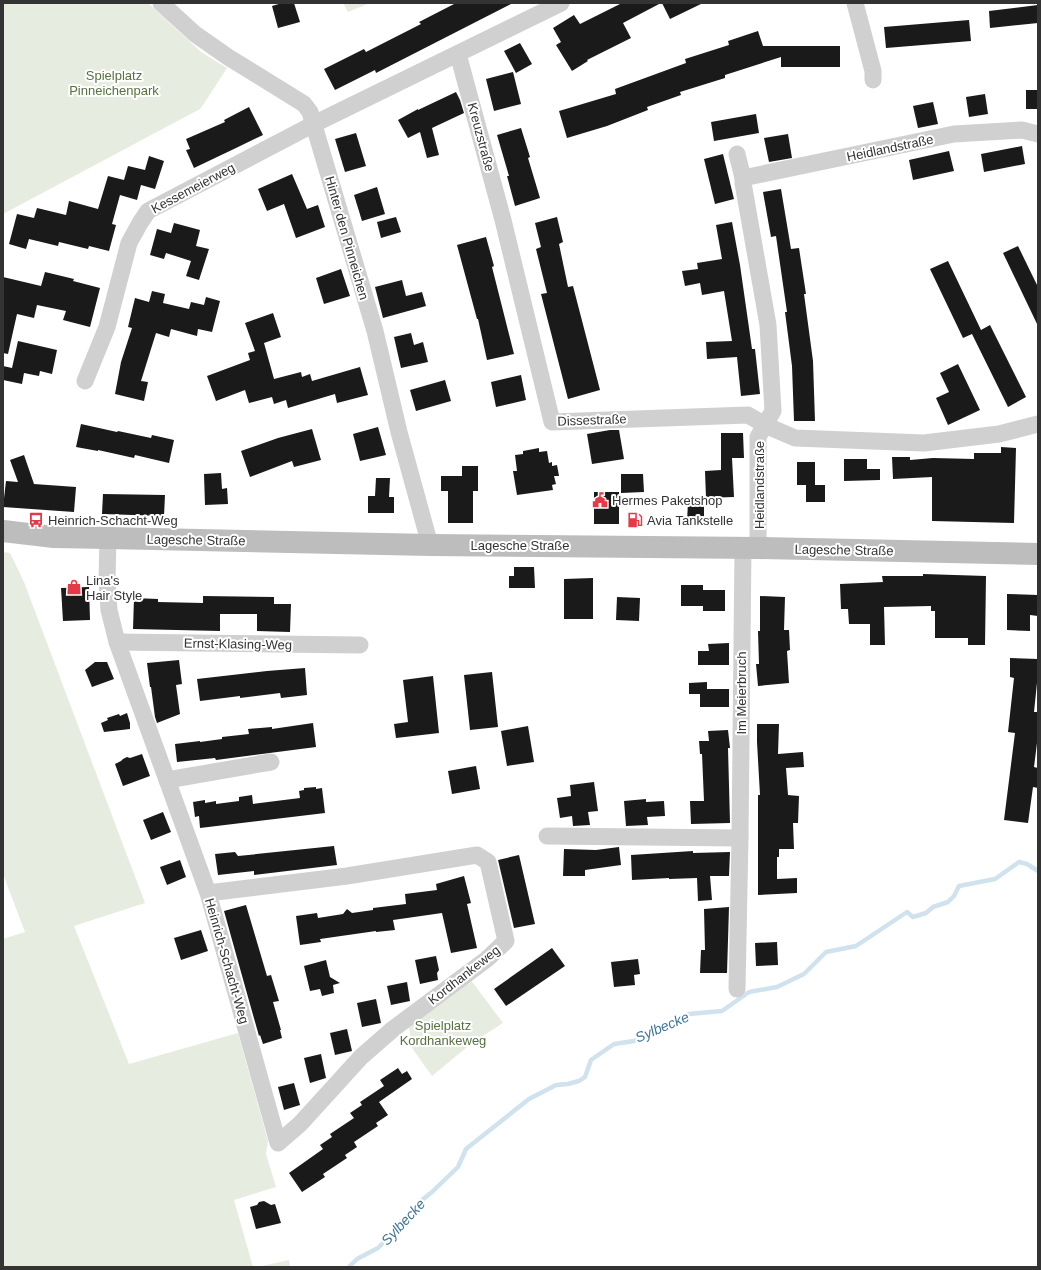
<svg xmlns="http://www.w3.org/2000/svg" width="1041" height="1270" viewBox="0 0 1041 1270" font-family="Arial,sans-serif">
<style>
.green{fill:#e6ecdf}
.lines{fill:none;stroke-linecap:round;stroke-linejoin:round}
.stream{stroke:#cfe2ee;stroke-width:4.5}
.building{fill:#1a1a1a}
.street{stroke:#d0d0d0;stroke-width:17}
.secondary{stroke:#bdbdbd;stroke-width:22}
.labels{text-anchor:middle;dominant-baseline:central;stroke-width:4;stroke-linejoin:round;paint-order:stroke}
.park-label{font-size:13px;fill:#56703f;stroke:#fff}
.street-label{font-size:13px;fill:#333;stroke:#fff}
.poi-label{font-size:13px;fill:#333;stroke:#fff;text-anchor:start}
.water-label{font-size:14px;font-style:italic;fill:#3f7597;stroke:#fff}
</style>
<rect width="100%" height="100%" fill="#fff"/>
<g class="green">
<path d="M3,3H148L201,52L227,68L207,99L200,109L3,214Z"/>
<path d="M343,3H370L348,12Z"/>
<path d="M3,552L10,553L24,582L145,903L74,926L129,1064L238,1033L268,1141L266,1154L276,1187L234,1200L253,1267H3V939L25,932L3,874Z"/>
<path d="M470,979L503,1023L473,1042L432,1076L412,1048L409,1027Z"/>
<path d="M289,1260L290,1267H257Z"/>
</g>
<g class="lines">
<path class="stream" d="M349,1267L357,1259L378,1248L388,1238L401,1221L413,1211L422,1200L432,1192L458,1167L466,1149L529,1099L556,1085L568,1084L579,1081L585,1077L591,1060L614,1044L634,1041L655,1033L689,1014L722,1011L749,992L777,987L804,974L826,952L856,946L907,912L913,917L926,913L933,907L948,902L954,896L959,886L995,879L1019,862L1027,864L1038,871"/>
</g>
<g class="building">
<path d="M282,3H294L300,22L278,28L272,6Z"/>
<path d="M456,3H513L376,73L375,70L335,90L324,69L364,49L366,52L421,24L419,22Z"/>
<path d="M622,3H661L623,23L631,38L587,60L588,61L572,71L556,45L561,42L553,28L574,15L580,24Z"/>
<path d="M662,3H703L670,19Z"/>
<path d="M1038,5V23L990,28L989,11Z"/>
<path d="M969,20L971,41L886,48L884,27Z"/>
<path d="M758,31L763,46H840V67H781V57L725,75V78L680,92L681,95L647,107L648,110L607,126L567,138L559,111L616,94L615,89L686,63L685,59L729,45L728,41Z"/>
<path d="M520,43L532,64L516,73L504,51Z"/>
<path d="M513,72L521,104L494,111L486,79Z"/>
<rect x="1026" y="90" width="12" height="19"/>
<path d="M456,92L460,100L464,113L432,128L439,155L427,158L420,132L408,138L398,120L418,109V110Z"/>
<path d="M985,94L988,114L969,117L966,97Z"/>
<path d="M933,102L938,124L918,128L913,106Z"/>
<path d="M249,107L263,135L236,148L194,168L186,150L190,149L186,139L225,122L224,120Z"/>
<path d="M756,114L759,133L714,141L711,122Z"/>
<path d="M521,128L530,157L528,158L540,198L515,206L507,176H509L497,135Z"/>
<path d="M356,133L366,166L345,172L335,139Z"/>
<path d="M788,134L792,158L769,162L764,138Z"/>
<path d="M1022,146L1025,164L984,172L981,154Z"/>
<path d="M949,151L954,171L913,180L909,160Z"/>
<path d="M723,154L734,199L715,204L704,159Z"/>
<path d="M149,156L164,161L155,189L141,185L137,200L120,195L112,224L116,225L109,251L89,246L88,249L59,242L58,246L29,239L26,249L9,244L17,214L34,218L37,208L66,215L69,201L98,209L108,176L124,180L128,166L145,170Z"/>
<path d="M292,174L307,209L318,205L325,227L296,238L284,204L267,211L258,189Z"/>
<path d="M377,187L385,214L362,221L354,195Z"/>
<path d="M781,189L791,249L799,248L806,294H804L813,361L815,421H794L792,366L785,312H787L776,236L771,237L763,192Z"/>
<path d="M396,217L401,232L381,238L377,222Z"/>
<path d="M557,217L563,242L559,244L568,287L573,286L600,390L568,399L541,294L547,293L536,249L541,247L535,223Z"/>
<path d="M732,222L740,265L752,349H755L760,394L741,396L737,357L707,359L706,342L732,341L724,291L702,295L700,283L685,286L682,271L698,269L697,263L722,259L716,225Z"/>
<path d="M174,223L200,230L196,246L209,249L199,280L186,276L191,261L166,253L164,259L150,255L157,229L171,233Z"/>
<path d="M486,237L494,266L492,267L514,354L487,360L478,319H477L457,245Z"/>
<path d="M1018,246L1038,287V326L1003,253Z"/>
<path d="M948,261L981,330L990,325L1026,397L1008,407L972,334L963,338L930,269Z"/>
<path d="M341,269L350,296L324,304L316,278Z"/>
<path d="M45,272L74,279L73,281L100,288L90,327L63,320L66,311L37,305L34,318L17,314L8,354L3,353V277L41,286Z"/>
<path d="M402,280L406,296L422,292L426,306L383,318L375,287Z"/>
<path d="M152,291L165,294L163,303L189,309L191,302L204,305L206,297L220,301L212,332L198,329L197,336L171,329L169,337L156,333L141,381L148,382L144,401L115,394L121,362L132,328L128,327L135,298L149,302Z"/>
<path d="M273,313L281,337L264,343L274,379L301,372L302,377L310,374L312,381L360,367L368,395L337,403L335,394L288,408L286,400L274,404L272,397L249,403L245,390L216,401L207,376L250,360L248,353L255,351L245,323Z"/>
<path d="M411,333L414,345L423,342L428,362L401,368L394,337Z"/>
<path d="M18,341L57,350L52,374L40,371L39,376L24,373L22,384L3,380V366L12,368Z"/>
<path d="M958,364L980,410L948,425L936,398L949,392L940,373Z"/>
<path d="M521,375L526,400L496,407L491,382Z"/>
<path d="M445,380L451,401L416,411L410,390Z"/>
<path d="M81,424L117,432L118,431L151,438L152,435L174,440L169,463L135,455L134,458L98,450V451L76,447Z"/>
<path d="M378,427L386,455L360,461L353,434Z"/>
<path d="M312,429L321,460L294,467L292,461L250,477L241,451L278,438Z"/>
<path d="M610,430H619L624,459L592,464L587,434Z"/>
<path d="M721,433H743L744,458H732L734,497L706,498L705,471L721,470Z"/>
<path d="M1001,447L1016,448L1014,523L932,521V477L893,479L892,457H910V460L933,458L974,459V453H1001Z"/>
<path d="M539,448V452L547,451L549,463L552,462V466L557,465L559,476H554L556,484L552,485L553,490L517,495L513,471H517L515,455L523,454V451Z"/>
<path d="M24,455L34,484L76,487L74,512L3,507L6,481L18,482L10,460Z"/>
<path d="M844,459H867V469H880V480L844,481Z"/>
<path d="M797,462H815V485H814H825V502H806V485H797Z"/>
<path d="M462,466H478V491H473V523H448V491H441V476H462Z"/>
<path d="M221,473L222,489L227,488L228,504L205,505L204,474Z"/>
<path d="M621,474H643L644,492L621,493Z"/>
<path d="M376,478H390L389,497H394V513H368V496H375Z"/>
<rect x="594" y="492" width="25" height="32"/>
<path d="M103,494L165,495L164,516L102,514Z"/>
<path d="M688,502L704,503V522H687Z"/>
<path d="M514,567H534L535,588H509V576H514Z"/>
<path d="M923,574L986,576L985,645H968V638H935V611H931V606L884,607L885,645H870V624H849L848,609H841L840,584L883,582L882,576H923Z"/>
<path d="M593,578V619H564V579Z"/>
<path d="M681,585H703V590H725V611H703V606H681Z"/>
<path d="M89,587L90,620L63,621L61,588Z"/>
<path d="M1007,594L1038,595V616L1030,615V631L1007,630Z"/>
<path d="M203,596L274,597V604H291L290,632L257,631V614H220V631L133,629L134,598L158,599V602L203,603Z"/>
<path d="M760,596L785,597L784,630H789L790,650L787,651L789,683L758,686L756,664H759L758,631H760Z"/>
<path d="M617,597L640,598L639,621L616,620Z"/>
<path d="M729,643V665H698V651H709L708,644Z"/>
<path d="M1010,658L1038,659V673L1034,712H1038V735L1034,767L1038,768V788L1033,787L1028,823L1004,820L1015,733L1008,732L1014,678L1010,677Z"/>
<path d="M179,660L182,684L176,685L180,714L157,723L155,717L151,687H150L147,663Z"/>
<path d="M95,662H107L114,679L92,687L85,670Z"/>
<path d="M305,668L307,695L281,698L280,693L240,698V696L200,701L197,679L267,671Z"/>
<path d="M492,672L498,727L470,730L464,675Z"/>
<path d="M433,676L439,733L396,738L394,724L408,722L403,680Z"/>
<path d="M707,682V689H729V707H700V694H689V683Z"/>
<path d="M127,713L130,723V729L104,732L101,723L108,720L107,718L119,714L120,716Z"/>
<path d="M313,723L316,747L216,760L215,758L177,762L175,744L200,741V742L222,739V737L249,734L248,729L272,727V729Z"/>
<path d="M757,724H779L778,754L803,752L804,767L786,768L788,795L799,796L798,823H793L794,849H779V857H777V879L797,878V893L758,895V795H760L757,742Z"/>
<path d="M528,726L534,762L507,766L501,731Z"/>
<path d="M728,730L730,748H728L730,823L691,824L690,801H704L702,754H700L699,741H709L708,731Z"/>
<path d="M142,754L150,776L123,786L115,764L121,761L123,759L127,757L130,758Z"/>
<path d="M476,766L480,789L452,794L448,771Z"/>
<path d="M594,782L598,811L588,812L590,825L573,826L572,816L560,818L557,798L571,796L570,785Z"/>
<path d="M316,787V789L322,788L325,813L200,828L199,816L195,817L193,802L205,800V803L216,801V804L239,801V797L252,795L253,804L300,798L299,791L304,790V788Z"/>
<path d="M646,799V802L664,801L665,816L647,817L648,825L626,826L624,801Z"/>
<path d="M163,812L171,832L151,840L143,820Z"/>
<path d="M334,846L337,865L254,875V871L218,875L215,854L235,852L238,856Z"/>
<path d="M619,847L621,865L585,870V876H563L564,849L596,850Z"/>
<path d="M693,851V853L730,852L729,876H710L712,900L698,901L697,878L669,879V878L632,880L631,855Z"/>
<path d="M519,855L535,924L514,928L498,860Z"/>
<path d="M180,860L186,877L167,885L160,867Z"/>
<path d="M464,876L471,903L467,904L477,948L451,953L442,913L393,920L395,930L376,932V931L320,939L321,942L300,945L296,916L317,913L318,918L343,914L347,909L352,913L373,910V908L406,904L405,894L437,890L436,884Z"/>
<path d="M246,905L267,976L271,975L279,1001L273,1002L281,1030H280L282,1038L263,1044L260,1035L259,1036L246,990L224,911Z"/>
<path d="M729,907L727,973H700L701,950H705L704,909Z"/>
<path d="M201,930L208,951L181,960L174,938Z"/>
<path d="M777,942L778,965L756,966L755,943Z"/>
<path d="M552,948L565,966L506,1006L494,989Z"/>
<path d="M436,956L439,970L437,973L438,980L420,984L415,960Z"/>
<path d="M638,959L640,974L634,975L635,985L614,987L611,962Z"/>
<path d="M326,960L330,977L340,983L333,985L334,993L322,996L320,989L310,991L304,966Z"/>
<path d="M407,982L410,1001L391,1005L387,986Z"/>
<path d="M376,999L381,1023L362,1027L357,1003Z"/>
<path d="M347,1029L352,1051L335,1055L330,1033Z"/>
<path d="M321,1054L326,1078L310,1083L304,1058Z"/>
<path d="M398,1068L402,1074L407,1071L412,1079L379,1102L388,1115L376,1123L378,1126L354,1142L357,1147L345,1155L347,1158L323,1174L325,1177L302,1192L289,1173L323,1149L320,1145L332,1137L330,1134L354,1118L350,1113L362,1105L360,1102L384,1086L380,1080Z"/>
<path d="M294,1083L300,1105L284,1110L278,1087Z"/>
<path d="M264,1201L271,1205L275,1204L281,1223L256,1229L250,1207L257,1205L259,1202Z"/>
</g>
<g class="lines">
<g class="street">
<path d="M161,3L195,34L228,57L304,104L310,112L375,331L399,432L430,545"/>
<path d="M855,3L873,71V80"/>
<path d="M458,54L503,220L552,422L748,415L765,425L795,438L924,443L999,434L1038,424"/>
<path d="M737,154L743,178"/>
<path d="M85,381L107,327L129,243L140,223L148,211L314,124L561,3"/>
<path d="M108,538L107,580L109,610L117,642L208,893L278,1143L300,1124L361,1057L393,1029L487,959L506,941L488,862L477,855L347,876L208,893"/>
<path d="M758,548V437L773,411L768,325L743,183V178L954,134L1022,130L1038,134"/>
<path d="M117,642L360,645"/>
<path d="M167,780L271,762"/>
<path d="M547,836L740,838"/>
<path d="M737,989L740,838L743,547"/>
</g>
<path class="secondary" d="M3,531L54,537L108,538L430,545L758,548L1038,554"/>
</g>
<defs>
<g id="civic-bare" transform="scale(1.2)"><path d="M-.6-6.5H3V-4.5H.6V-3L4-1V1h2V6H-6V1h2V-1L-.6-3ZM-1.2 2.5V6h2.4V2.5Z" fill="#e63946" stroke="#fff" stroke-width="2.5" paint-order="stroke"/></g>
<g id="bus-bare" transform="scale(1.2)"><path d="M-5-6H5V4H4V6H2V4H-2V6H-4V4H-5ZM-3.5-4V0h7V-4ZM-3.5 1.2v1.5H-2V1.2ZM2 1.2v1.5H3.5V1.2Z" fill="#e63946" stroke="#fff" stroke-width="2.5" paint-order="stroke"/></g>
<g id="fuel-bare" transform="scale(1.2)"><path d="M-5.5-6h7V0h2V4h1.3V-2.5L3-4.5l.8-.8L6-3V5H2.5V1h-1V6h-7ZM-4.2-4.7v3.2H.2V-4.7Z" fill="#e63946" stroke="#fff" stroke-width="2.5" paint-order="stroke"/></g>
<g id="shop-bare" transform="scale(1.2)"><path d="M-5-2.5h2.3a2.7 3.5 0 0 1 5.4 0H5L5.5 6h-11ZM-1.5-2.5h3a1.5 2.3 0 0 0-3 0Z" fill="#e63946" stroke="#fff" stroke-width="2.5" paint-order="stroke"/></g>
</defs>
<g fill-rule="evenodd">
<use href="#civic-bare" x="600" y="500"/>
<use href="#bus-bare" x="36" y="520"/>
<use href="#fuel-bare" x="635" y="520"/>
<use href="#shop-bare" x="74" y="587"/>
</g>
<g class="labels">
<g class="park-label">
<text x="114" y="75">Spielplatz<tspan x="114" dy="15">Pinneichenpark</tspan></text>
<text x="443" y="1025">Spielplatz<tspan x="443" dy="15">Kordhankeweg</tspan></text>
</g>
<g class="street-label">
<text transform="translate(481 137) rotate(75)">Kreuzstraße</text>
<text transform="translate(890 148) rotate(-12)">Heidlandstraße</text>
<text transform="translate(193 188) rotate(-28)">Kessemeierweg</text>
<text transform="translate(347 238) rotate(74)">Hinter den Pinneichen</text>
<text transform="translate(592 420) rotate(-2)">Dissestraße</text>
<text transform="translate(759 485) rotate(-90)">Heidlandstraße</text>
<text transform="translate(196 540) rotate(1)">Lagesche Straße</text>
<text x="520" y="545">Lagesche Straße</text>
<text transform="translate(844 550) rotate(1)">Lagesche Straße</text>
<text transform="translate(238 644) rotate(1)">Ernst-Klasing-Weg</text>
<text transform="translate(741 693) rotate(-90)">Im Meierbruch</text>
<text transform="translate(227 961) rotate(74)">Heinrich-Schacht-Weg</text>
<text transform="translate(464 975) rotate(-38)">Kordhankeweg</text>
</g>
<g class="poi-label">
<text x="612" y="500">Hermes Paketshop</text>
<text x="48" y="520">Heinrich-Schacht-Weg</text>
<text x="647" y="520">Avia Tankstelle</text>
<text x="86" y="580">Lina's<tspan x="86" dy="15">Hair Style</tspan></text>
</g>
<g class="water-label">
<text transform="translate(662 1027) rotate(-23)">Sylbecke</text>
<text transform="translate(403 1222) rotate(-47)">Sylbecke</text>
</g>
</g>
<rect width="1041" height="1270" fill="none" stroke="#333333" stroke-width="8"/>
</svg>
